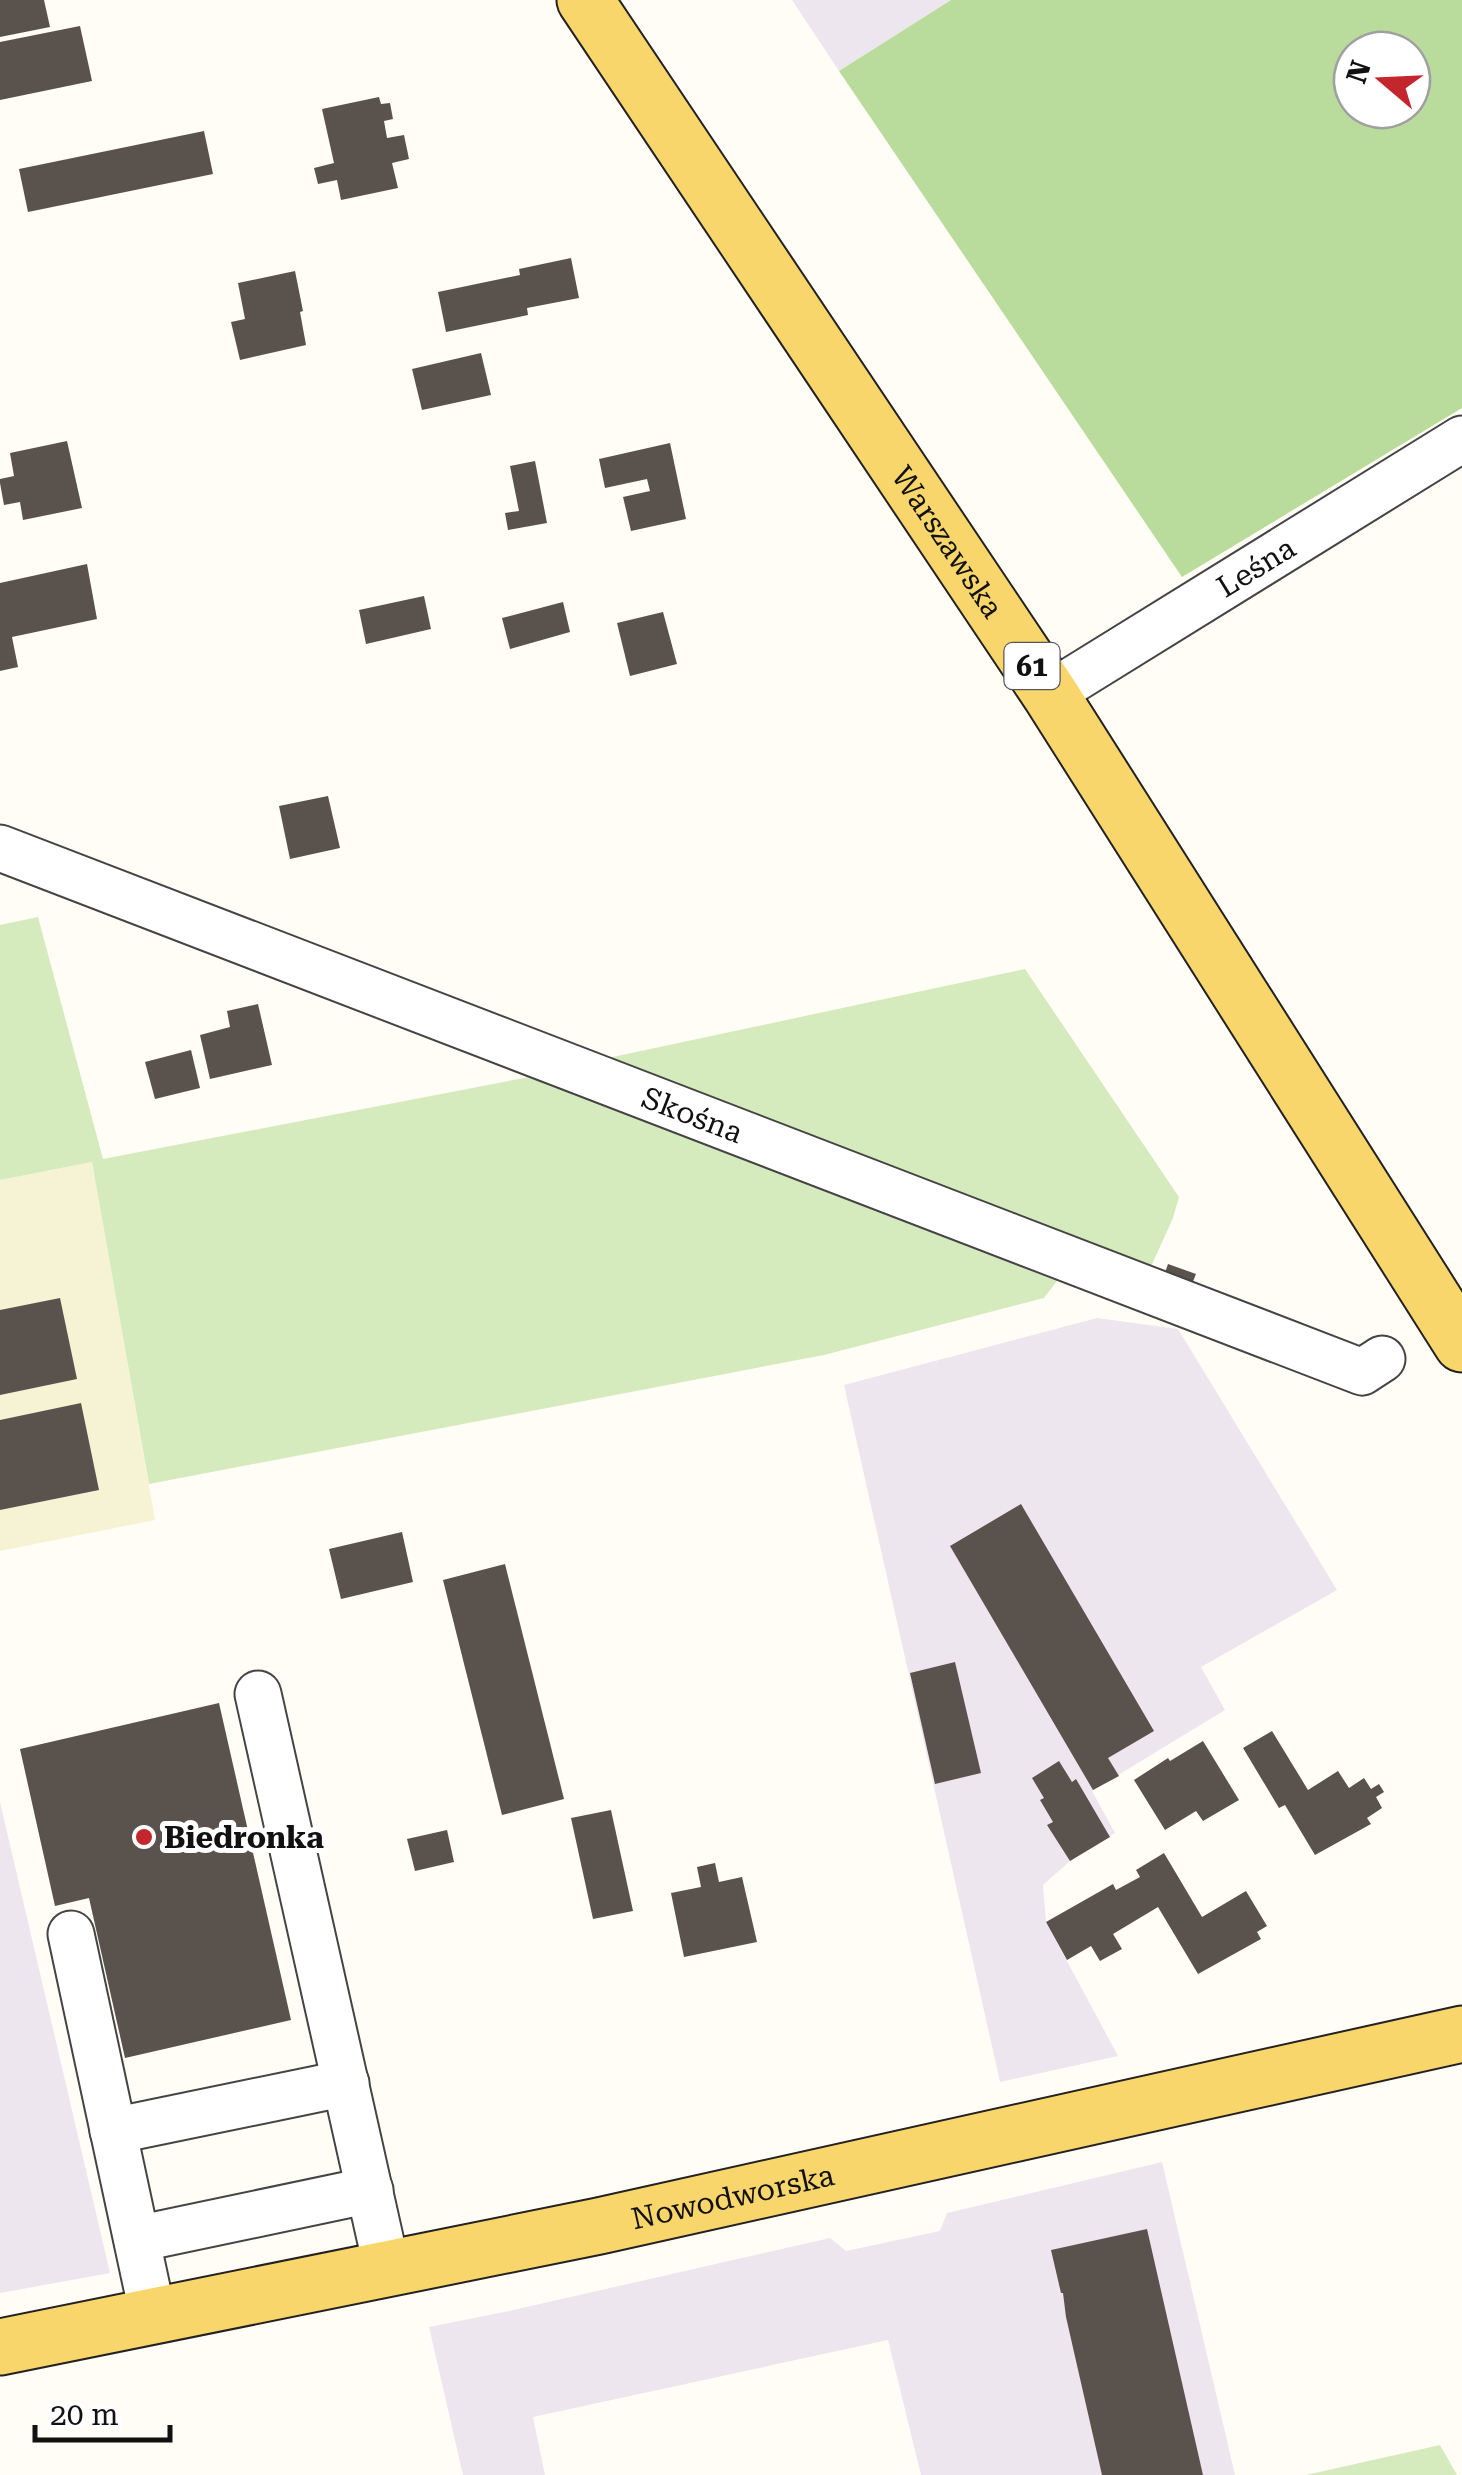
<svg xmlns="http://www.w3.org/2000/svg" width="1462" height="2475" viewBox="0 0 1462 2475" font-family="'Roboto Serif',serif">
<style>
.industrial{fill:#eee6ef}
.farmland{fill:#f6f3d4}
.green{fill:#d5ebbd}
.forest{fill:#b9dc9c;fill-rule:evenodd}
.building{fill:#5a524d}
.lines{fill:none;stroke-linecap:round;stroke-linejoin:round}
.minor-casing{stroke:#444;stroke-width:49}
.major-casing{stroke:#222;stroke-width:59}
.minor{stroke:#fff;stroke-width:45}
.major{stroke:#f9d66b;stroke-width:55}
.poi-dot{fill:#c4262e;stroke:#fff;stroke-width:4}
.labels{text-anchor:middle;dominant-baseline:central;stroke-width:10;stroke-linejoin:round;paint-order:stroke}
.shield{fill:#fff;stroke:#585858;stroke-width:2.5}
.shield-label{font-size:28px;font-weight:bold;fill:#111}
.street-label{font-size:30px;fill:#111;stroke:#fff}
.poi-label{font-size:30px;font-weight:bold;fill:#111;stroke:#fff;text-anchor:start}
</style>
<rect width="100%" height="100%" fill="#fffdf5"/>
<g class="industrial">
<path d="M792,0H951L839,71Z"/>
<path d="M1097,1318L1178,1329L1337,1590L1201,1667L1225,1710L1092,1791L1115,1833L1070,1861L1043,1885L1046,1922L1118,2056L1000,2082L844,1385Z"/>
<path d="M0,1802L110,2273L0,2293Z"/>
<path d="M1162,2162L1235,2475H921L888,2340L533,2417L545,2475H463L429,2327L509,2311L830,2238L846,2251L940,2231L947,2213Z"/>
</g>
<path class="farmland" d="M92,1162L155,1520L0,1551V1180Z"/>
<g class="green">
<path d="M38,917L103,1159L529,1077L1057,1281L1044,1298L824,1355L149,1484L92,1162L0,1180V925Z"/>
<path d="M1025,969L1179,1197L1173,1218L1149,1271L594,1061Z"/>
<path d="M1440,2445L1457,2475H1306Z"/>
</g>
<path class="forest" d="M951,0H1462V408L1182,577L839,71ZM1352,50H1412V110H1352Z"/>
<g class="building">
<path d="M0,0H44L50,27L0,37Z"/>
<path d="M80,26L92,81L0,100V42Z"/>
<path d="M379,97L381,104L390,103L393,119L384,121L387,138L404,135L409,159L392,163L398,188L341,200L337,180L318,184L314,168L334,163L322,109Z"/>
<path d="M204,131L213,174L28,212L19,169Z"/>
<path d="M571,258L579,298L527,308L528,315L446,332L438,292L520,275L519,269Z"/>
<path d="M295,271L303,311L300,312L306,345L240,360L231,322L245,319L238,283Z"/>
<path d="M481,353L491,395L422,410L412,369Z"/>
<path d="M67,441L82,508L23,520L20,502L4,505L0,483V479L14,476L10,453Z"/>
<path d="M670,443L686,519L631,531L623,497L650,491L647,479L605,488L599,459Z"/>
<path d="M535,461L547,523L508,530L505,513L519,511L510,466Z"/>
<path d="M87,564L97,619L12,637L18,667L0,671V583Z"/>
<path d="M424,596L431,629L366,644L359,610Z"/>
<path d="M563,602L570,632L510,649L502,618Z"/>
<path d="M663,612L677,664L630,676L617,623Z"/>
<path d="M328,796L340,848L290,859L279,806Z"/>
<path d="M258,1004L272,1065L210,1079L200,1035L230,1027L227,1011Z"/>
<path d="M191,1050L200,1088L155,1099L145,1062Z"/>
<path d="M1168,1264L1196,1274L1190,1289L1163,1278Z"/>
<path d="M60,1298L77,1379L0,1395V1310Z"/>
<path d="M81,1403L99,1490L0,1510V1420Z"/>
<path d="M1021,1504L1154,1731L1108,1758L1119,1776L1093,1790L950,1546Z"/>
<path d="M402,1532L413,1582L341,1599L329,1549Z"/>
<path d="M505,1564L564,1799L502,1815L443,1580Z"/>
<path d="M955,1662L981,1773L935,1784L910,1673Z"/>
<path d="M219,1703L291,2020L125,2058L89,1898L55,1906L20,1749Z"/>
<path d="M1272,1731L1308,1790L1338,1771L1349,1788L1364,1778L1371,1789L1379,1784L1384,1792L1376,1797L1382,1808L1367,1818L1371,1824L1315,1855L1285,1805L1279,1808L1243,1748Z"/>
<path d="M1203,1741L1239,1800L1203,1821L1196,1811L1165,1830L1134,1780L1168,1758L1170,1761Z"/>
<path d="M1059,1761L1072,1782L1076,1779L1110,1837L1070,1861L1047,1825L1053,1822L1040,1800L1044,1798L1032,1778Z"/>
<path d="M611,1810L633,1911L593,1919L571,1818Z"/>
<path d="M447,1830L454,1862L415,1871L407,1839Z"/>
<path d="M1164,1853L1202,1917L1246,1891L1267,1926L1257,1932L1261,1939L1198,1974L1158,1907L1113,1934L1122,1949L1100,1961L1091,1946L1067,1960L1046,1922L1113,1884L1116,1890L1140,1877L1136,1870Z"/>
<path d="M715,1863L719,1882L742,1877L757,1942L684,1957L671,1893L701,1887L697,1867Z"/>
<path d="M1147,2229L1203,2475H1102L1066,2317L1063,2293H1061L1051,2250Z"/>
</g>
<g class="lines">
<g class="minor-casing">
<g id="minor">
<path id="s1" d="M1050,694L1462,439"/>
<path id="s2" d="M0,848L1362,1372L1382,1359"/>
<path d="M258,1694L387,2269"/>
<path d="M71,1934L153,2316"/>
<path d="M113,2131L346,2083"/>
<path d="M137,2239L370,2190"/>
</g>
</g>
<g class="major-casing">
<g id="major">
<path id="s3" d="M585,0L1050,694L1462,1344"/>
<path id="s4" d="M0,2347L599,2226L1462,2034"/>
</g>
</g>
<use href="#minor" class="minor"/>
<use href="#major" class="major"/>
</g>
<circle class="poi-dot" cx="144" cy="1837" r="10"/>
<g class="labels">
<rect class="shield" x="1004.5" y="643" width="55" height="46" rx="8"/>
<g class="shield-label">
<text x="1032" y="666">61</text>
</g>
<g class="street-label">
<text stroke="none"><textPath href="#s3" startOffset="652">Warszawska</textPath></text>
<text stroke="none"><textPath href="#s1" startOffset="242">Leśna</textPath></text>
<text stroke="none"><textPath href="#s2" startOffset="742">Skośna</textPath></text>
<text stroke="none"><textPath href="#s4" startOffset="748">Nowodworska</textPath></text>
</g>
<g class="poi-label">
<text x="164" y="1837">Biedronka</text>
</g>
</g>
<g transform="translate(1382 80) rotate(289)"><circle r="48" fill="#ffffff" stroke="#a0a0a0" stroke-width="2.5"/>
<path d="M0-8L18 38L0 25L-18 38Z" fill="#c4262e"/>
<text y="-15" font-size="28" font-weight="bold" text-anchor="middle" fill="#111111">N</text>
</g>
<path d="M35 2425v15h135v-15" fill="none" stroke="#111111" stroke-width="5"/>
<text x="50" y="2425" font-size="30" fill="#111111" stroke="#ffffff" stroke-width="8" paint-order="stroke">20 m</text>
</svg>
